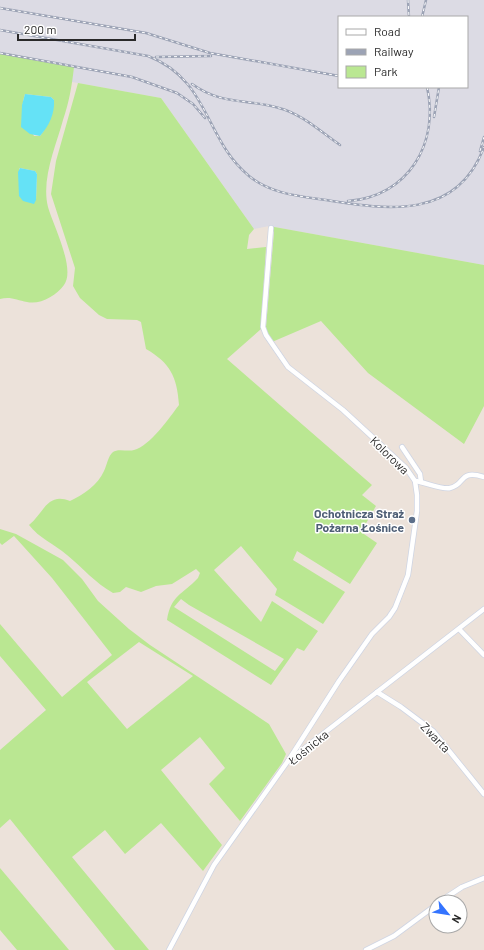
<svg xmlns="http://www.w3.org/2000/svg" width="484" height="950" viewBox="0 0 484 950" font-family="Barlow,sans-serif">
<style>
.industrial{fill:#dcdbe4;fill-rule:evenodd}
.green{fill:#bae792;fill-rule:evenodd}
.water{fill:#65e2f6}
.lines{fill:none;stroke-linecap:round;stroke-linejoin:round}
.minor-casing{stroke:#cfd5e3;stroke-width:6}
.minor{stroke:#fff;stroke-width:4.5}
.rail-casing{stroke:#9ca3b5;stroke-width:2.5}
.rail{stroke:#fff;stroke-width:1;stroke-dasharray:3;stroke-linecap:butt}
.service-dot{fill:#5c6f8a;stroke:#fff;stroke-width:1.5}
.labels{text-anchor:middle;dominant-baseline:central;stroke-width:3;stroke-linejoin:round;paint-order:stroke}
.street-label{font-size:12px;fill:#292929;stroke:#fff}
.service-label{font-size:12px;font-weight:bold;fill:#4e5e75;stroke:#fff;text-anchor:end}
</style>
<rect width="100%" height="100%" fill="#ece2da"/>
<path class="industrial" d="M0,0H484V265L269,226L254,229L161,98L0,69ZM339,17H467V87H339Z"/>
<g class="green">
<path d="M0,54L74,67C72,85 69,103 63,120C56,146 41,179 48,207C53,225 76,269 64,285C56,296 40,305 27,302C17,300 10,296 0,299ZM25,94L51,97L54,100V104L43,132L40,136H34C26,120 19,112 25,94ZM20,168L35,171L37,174L36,200L19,169Z"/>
<path d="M78,83L161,98L254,229L249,235L247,249L266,247L261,329L227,359L372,485L362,495L376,506L361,532L377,543L350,584L297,551L293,560L345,592L323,624L275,595L277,589L241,546L214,570L261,622L272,601L318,631L304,651L297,648L271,685L167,620C171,595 182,595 198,578L200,573L196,569L172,584L156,586L141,592L126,587L120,592L113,593C94,582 84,569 67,555C54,544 39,538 29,525C44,513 47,492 70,501C83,495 98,485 104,471C107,465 108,456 113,452C118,448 128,452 134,450C150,446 169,418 179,405C177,376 170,363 146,349L141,322L137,320L107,319L99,315L80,298L73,286L75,268L51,194L56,161ZM181,599L189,605L284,659L275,671L174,607Z"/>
<path d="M269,226L484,265V406L464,444L368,373L321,321L272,342L267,334L266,327L274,232Z"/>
<path d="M0,529L16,534L63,560L82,579L98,601L129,629L150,645L269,724L286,754L282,763L240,821L209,784L225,768L200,737L161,770L222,845L203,871L161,823L125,854L105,830L72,857L149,950H115L10,819L0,828V750L46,710L0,656V624L62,697L112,655L52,578L14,536L2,545L0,543ZM139,642L193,676L127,729L87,682Z"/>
<path d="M0,868L69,950H17L0,930Z"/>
</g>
<g class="water">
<path d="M25,94L51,97L54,100C55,113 49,126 40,136L30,134L21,127L22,105Z"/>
<path d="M20,168L35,171L37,174L36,200L34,204L23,201L19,196L18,172Z"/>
</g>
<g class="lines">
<g class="minor-casing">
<g id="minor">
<path d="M271,228L263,327L266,335L288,367L343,410L406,468L415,481L417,495V511L408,575L395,608L389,617L372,634L339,681L288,761"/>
<path d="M402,447L420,474L421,482"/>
<path d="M415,481C424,482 443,490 450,488C466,485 458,469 484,477"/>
<path d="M459,629L484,655"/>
<path d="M377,692L401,707L433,731L484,794"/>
<path d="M439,902L462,887L484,878"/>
<path d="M169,950L214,865L288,761L484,609"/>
<path d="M366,950L394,936L436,905"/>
</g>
</g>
<use href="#minor" class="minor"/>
<g class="rail-casing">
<g id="rail">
<path d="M408,0L409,17"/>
<path d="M0,8L146,33L210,53L339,76"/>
<path d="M422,17L426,0"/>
<path d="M0,30L148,56C210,80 204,139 249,176C271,194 299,196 326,200C388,210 457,220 484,147"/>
<path d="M0,53L132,77L177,93L193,104L205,118"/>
<path d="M156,57L211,56"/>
<path d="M192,84C223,106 246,98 279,108C302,114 321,132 340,145"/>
<path d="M434,117L439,87"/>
<path d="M480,151L484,137"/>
<path d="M348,201C408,197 440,143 427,87"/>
</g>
</g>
<use href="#rail" class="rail"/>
</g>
<circle class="service-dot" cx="412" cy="520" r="4"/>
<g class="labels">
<g class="street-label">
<text transform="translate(390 455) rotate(44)">Kolorowa</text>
<text transform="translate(436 737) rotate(46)">Zwarta</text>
<text transform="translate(308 747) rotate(-39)">Łośnicka</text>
</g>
<g class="service-label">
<text x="404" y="513">Ochotnicza Straż<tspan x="404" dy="14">Pożarna Łośnice</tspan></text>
</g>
</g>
<rect x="338" y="16" width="130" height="72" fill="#ffffff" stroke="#a9a9a9"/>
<rect x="346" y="29" width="20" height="6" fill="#ffffff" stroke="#a9a9a9"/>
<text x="374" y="36" font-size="12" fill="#292929">Road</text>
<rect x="346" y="49" width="20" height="6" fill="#9ca3b5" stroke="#a9a9a9"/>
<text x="374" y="56" font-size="12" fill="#292929">Railway</text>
<rect x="346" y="66" width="20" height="12" fill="#bae792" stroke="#a9a9a9"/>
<text x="374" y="76" font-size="12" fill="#292929">Park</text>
<g transform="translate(448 914) rotate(120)"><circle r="19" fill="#ffffff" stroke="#a9a9a9"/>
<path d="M0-3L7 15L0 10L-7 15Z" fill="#3474ff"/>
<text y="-6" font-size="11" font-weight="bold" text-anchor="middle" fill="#292929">N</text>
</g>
<path d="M18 34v6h117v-6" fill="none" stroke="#292929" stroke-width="2"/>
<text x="24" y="34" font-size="12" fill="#292929" stroke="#ffffff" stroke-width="3" paint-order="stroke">200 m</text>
</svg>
